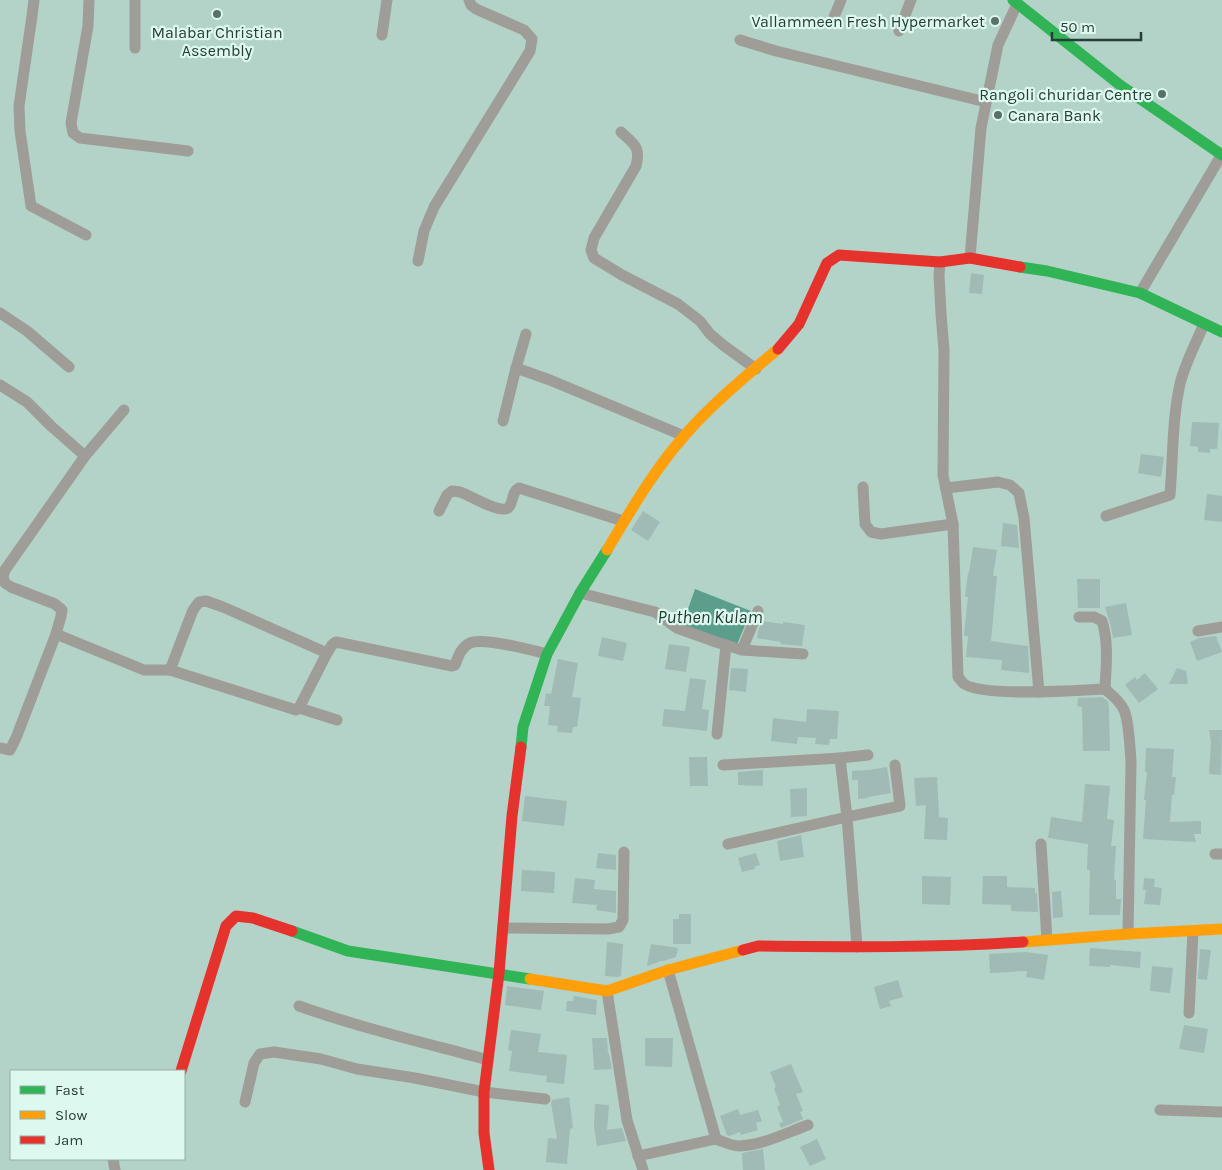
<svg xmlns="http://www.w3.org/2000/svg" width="1222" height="1170" viewBox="0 0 1222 1170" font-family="Karla,sans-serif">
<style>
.water{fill:#5c9e8c}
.building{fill:#a0bbb5}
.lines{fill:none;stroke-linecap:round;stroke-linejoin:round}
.street{stroke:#9f9d98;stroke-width:11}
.fast{stroke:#30b455;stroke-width:11}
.slow{stroke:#ff9f0a;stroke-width:11}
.jam{stroke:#e5322d;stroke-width:11}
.poi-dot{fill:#58726a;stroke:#ddf9ef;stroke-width:2}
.labels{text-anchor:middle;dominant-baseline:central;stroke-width:4.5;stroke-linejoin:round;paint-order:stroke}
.poi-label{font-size:16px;fill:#273e37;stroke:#ddf9ef;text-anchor:end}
.water-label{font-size:18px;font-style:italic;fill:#1f3931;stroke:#ddf9ef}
</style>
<rect width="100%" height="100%" fill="#b3d2c8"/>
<path class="water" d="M695,589L751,611L736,647L681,629Z"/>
<g class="building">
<path d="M971,273L984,275L982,294L969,293Z"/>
<path d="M1192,422L1219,423L1217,449H1210V453L1198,452V447L1190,446Z"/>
<path d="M1141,454L1164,457L1161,477L1138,473Z"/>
<path d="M1207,494L1222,496V522L1204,520Z"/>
<path d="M643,511L660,522L648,541L631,530Z"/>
<path d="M1003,523L1017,525L1019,548L1001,546Z"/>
<path d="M973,547L997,550L993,576H997L991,641L1028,646L1029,668V673L1001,670L1002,660L966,657L968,636H964V634L968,597H965L968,573H969Z"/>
<path d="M1077,579H1100V608H1078Z"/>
<path d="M1126,603L1132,635L1113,638L1111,627L1105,607Z"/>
<path d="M762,621L783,624V622L805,625L802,646L780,644L781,642L757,638L758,631Z"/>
<path d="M1216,636L1222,652L1197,661L1190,642L1199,638Z"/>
<path d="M602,637L627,643L623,661L598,656Z"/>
<path d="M669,644L690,647L686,672L665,669Z"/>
<path d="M558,659L578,663L572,697L581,698L577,727H573L572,733L557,732L558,726L548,725L550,706H544L546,693L551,694Z"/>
<path d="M731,668L748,669L746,692L729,690Z"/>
<path d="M1177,668L1186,671L1188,684H1169Z"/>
<path d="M1145,673L1158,689L1139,703L1125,685L1135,677L1137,680Z"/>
<path d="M690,678L706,680L702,709L709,710L707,731L662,726L664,709L685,711Z"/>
<path d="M1102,697L1108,701L1109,708L1110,751H1083L1082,707L1077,706L1078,698Z"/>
<path d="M807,709L839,711L837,739H830L829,745L815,744L816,738L798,737L797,744L771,741L773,718L806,722Z"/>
<path d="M1209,730H1222L1221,775L1209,774L1211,742Z"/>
<path d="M1146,748L1174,749L1172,777H1176L1174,795H1172L1170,822L1201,821V834H1194L1196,842L1143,839L1146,800H1144L1147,772H1145Z"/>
<path d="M689,757H707L708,786H690Z"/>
<path d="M887,767L891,793L868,797V798L858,799V780H852V771L869,770Z"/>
<path d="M763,770V786L738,785V772Z"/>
<path d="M937,777L939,817L948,818L947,840L924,839L926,805L916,806L914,778Z"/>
<path d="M1085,784L1110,786L1107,819L1114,820L1111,846H1116L1114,880H1116V899H1121L1120,915H1089L1090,870H1087L1088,844L1048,838L1051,817L1082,822Z"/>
<path d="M807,788V816L791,817L790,789Z"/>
<path d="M525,796L567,801L564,826L522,821Z"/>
<path d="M801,835L804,857L780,861L777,841Z"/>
<path d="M598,853L616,855V870L596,868Z"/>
<path d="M756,853L760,865L754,867L755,869L742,872L738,858Z"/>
<path d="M522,870L555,872L554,893L521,891Z"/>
<path d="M922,876L951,877L950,905L922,904Z"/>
<path d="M983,876H1007V887L1035,888V893H1037L1038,912L1011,911V905L982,904Z"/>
<path d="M575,878L595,880L594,889L616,891V913L596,910L597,905L572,903Z"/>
<path d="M1144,878L1155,879L1154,887L1162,888L1160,905L1144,904L1146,890H1143Z"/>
<path d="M1061,891L1063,917L1053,918L1052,892Z"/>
<path d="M679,914H691V944H673V919H679Z"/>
<path d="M607,942L623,944L621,976L618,977L605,976Z"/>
<path d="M651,944L678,948L676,957L663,961H659V962L647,966Z"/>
<path d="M1090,948L1141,952L1140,968L1110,965V967L1089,966Z"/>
<path d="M1200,949L1211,950L1207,980L1198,979Z"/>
<path d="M1026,952L1048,955L1044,980L1026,977L1027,971L990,973L989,954Z"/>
<path d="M1152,966L1173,968L1170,993L1150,991Z"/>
<path d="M898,980L903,997L889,1001L891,1006L880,1009L874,987Z"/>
<path d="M507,986L544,991L541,1010L505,1005Z"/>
<path d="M574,996L597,1000L596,1015L566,1011L567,1001H573Z"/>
<path d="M1184,1025L1208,1029L1204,1053L1179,1049Z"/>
<path d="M511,1030L541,1034L538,1052L567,1055L564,1084L546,1082L547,1076L509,1071L512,1051L508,1050Z"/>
<path d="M592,1038H607L608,1053H609L612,1069L594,1070Z"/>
<path d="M645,1038H673L672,1067L645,1066Z"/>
<path d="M791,1064L803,1092L796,1094L803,1111L800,1112L803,1119L781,1128L779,1123L783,1122L777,1107L780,1105L774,1088L776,1087L770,1072Z"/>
<path d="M569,1097L573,1128L570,1129L567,1164L546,1162L548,1138L557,1139L551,1103L552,1100Z"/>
<path d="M595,1104L609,1105L607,1130L622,1128L626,1141L597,1146L594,1127Z"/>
<path d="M738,1109L740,1115L758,1110L762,1121L756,1123L758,1130L741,1135L740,1132L729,1136L727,1135L720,1116Z"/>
<path d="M817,1139L826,1159L810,1166L800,1147Z"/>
<path d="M763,1149L765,1170H743L742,1153Z"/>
</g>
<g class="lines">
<g class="street">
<path d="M34,0L32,16L19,106L20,131L31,206L86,235"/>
<path d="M89,0L88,26L71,123L73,133L80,138L188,151"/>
<path d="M834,17L841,0"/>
<path d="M899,31L911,0"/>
<path d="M382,35L387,0"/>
<path d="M740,40L776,51L986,102"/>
<path d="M135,48V0"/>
<path d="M621,132C634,144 641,147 636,166L594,238L591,250L594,258L622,275L678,304L700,321L710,334L723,345L756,369"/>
<path d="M970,258L981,128L998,45L1017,4"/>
<path d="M418,261L424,231L434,207L530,51L532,39L524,30L476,9L471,5L469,0"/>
<path d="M940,262L939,275L941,314L944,350L943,475L953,524L958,677C960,679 961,681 963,683C980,698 1080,690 1105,689C1112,695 1120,701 1124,710C1129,721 1130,748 1131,762L1128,934"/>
<path d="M1140,293L1222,154"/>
<path d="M0,313L27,331L69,367"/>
<path d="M516,368L550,380L684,436"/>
<path d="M0,385L27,402L51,426L85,456"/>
<path d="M124,410L85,456L5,570L3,577L5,583L11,587L55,604L62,610L61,616L56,634L144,670H170"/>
<path d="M503,421L516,368L526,334"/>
<path d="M863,487L865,524L871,532L881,534L953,524"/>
<path d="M946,488L998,482L1010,485L1019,493L1024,518L1039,692"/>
<path d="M439,511L447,495L452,491C453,491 460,492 460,492C470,495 499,514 508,508C514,503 511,492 519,488L623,521"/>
<path d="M1106,516L1170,495C1173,459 1172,420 1180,384C1185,363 1196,343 1204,324"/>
<path d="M580,593L655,612L677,628L716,642L742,650L803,654"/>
<path d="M1079,617H1094L1102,621C1109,643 1106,667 1105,689"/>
<path d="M1198,631L1222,627"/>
<path d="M742,650L758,611"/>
<path d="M327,653L223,607L206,601L199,602L193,610L170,670L296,710L299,708L327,653L332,645L336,642L452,666L455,665C458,657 461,647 470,643C483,637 531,650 547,654"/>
<path d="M299,708L337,720"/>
<path d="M717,734L726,645"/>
<path d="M0,748L10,750L16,738L56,634"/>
<path d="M723,765L840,758"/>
<path d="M728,844L847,817L900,806L895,765"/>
<path d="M1041,844L1047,940"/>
<path d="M1215,854H1222"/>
<path d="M503,928L608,929L619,927L623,920L624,852"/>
<path d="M857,947L847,817L840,758L868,755"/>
<path d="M607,991L627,1120L643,1170"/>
<path d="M299,1006C361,1028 425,1043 488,1060"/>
<path d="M1189,1013L1193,931"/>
<path d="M245,1102L254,1063L260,1054L274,1052L321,1059L357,1069L415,1078L484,1092L545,1099"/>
<path d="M1160,1110L1222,1112"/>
<path d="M716,1139C724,1142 731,1146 739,1146C763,1145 786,1133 808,1125"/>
<path d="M638,1156L716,1139L668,970"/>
<path d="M113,1159L115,1170"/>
</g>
<g class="fast">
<path d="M1013,0L1120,85L1222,155"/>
<path d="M1020,267L1047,271L1140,293L1222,332"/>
<path d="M521,747L523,727L547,654L580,593L607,550"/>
<path d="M292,931L348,951L530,979"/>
</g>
<g class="slow">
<path d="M607,550C631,510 654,470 685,435C713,403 746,376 778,349"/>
<path d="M1023,942L1128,934L1222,929"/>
<path d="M530,979L607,991L668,970L743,950"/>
</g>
<g class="jam">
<path d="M778,349L799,324L827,263L839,255L940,262L970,258L1020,267"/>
<path d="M743,950L758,946C846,947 935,948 1023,942"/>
<path d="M181,1071L226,926L236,916L253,918L292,931"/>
<path d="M489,1170L484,1133V1092L499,973L512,816L521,747"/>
</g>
</g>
<g class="poi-dot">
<circle cx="217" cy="14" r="5"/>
<circle cx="995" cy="21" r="5"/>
<circle cx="1162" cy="94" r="5"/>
<circle cx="998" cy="115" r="5"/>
</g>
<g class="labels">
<g class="poi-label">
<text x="985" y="21">Vallammeen Fresh Hypermarket</text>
<text x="217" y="32" text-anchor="middle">Malabar Christian<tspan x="217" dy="18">Assembly</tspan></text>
<text x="1152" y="94">Rangoli churidar Centre</text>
<text x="1008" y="115" text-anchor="start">Canara Bank</text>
</g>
<g class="water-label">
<text x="710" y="617">Puthen Kulam</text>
</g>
</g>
<rect x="10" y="1070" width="175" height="90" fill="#ddf9ef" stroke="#94aea5"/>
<rect x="20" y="1086" width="25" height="8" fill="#30b455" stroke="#94aea5"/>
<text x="55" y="1095" font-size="15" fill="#273e37">Fast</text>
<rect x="20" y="1111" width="25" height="8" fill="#ff9f0a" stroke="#94aea5"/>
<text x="55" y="1120" font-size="15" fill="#273e37">Slow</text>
<rect x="20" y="1136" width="25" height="8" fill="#e5322d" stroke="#94aea5"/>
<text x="55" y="1145" font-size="15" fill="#273e37">Jam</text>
<path d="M1052 32v8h89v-8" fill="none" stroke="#273e37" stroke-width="2.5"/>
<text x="1060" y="32" font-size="15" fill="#273e37" stroke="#ddf9ef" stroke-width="4" paint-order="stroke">50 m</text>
</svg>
